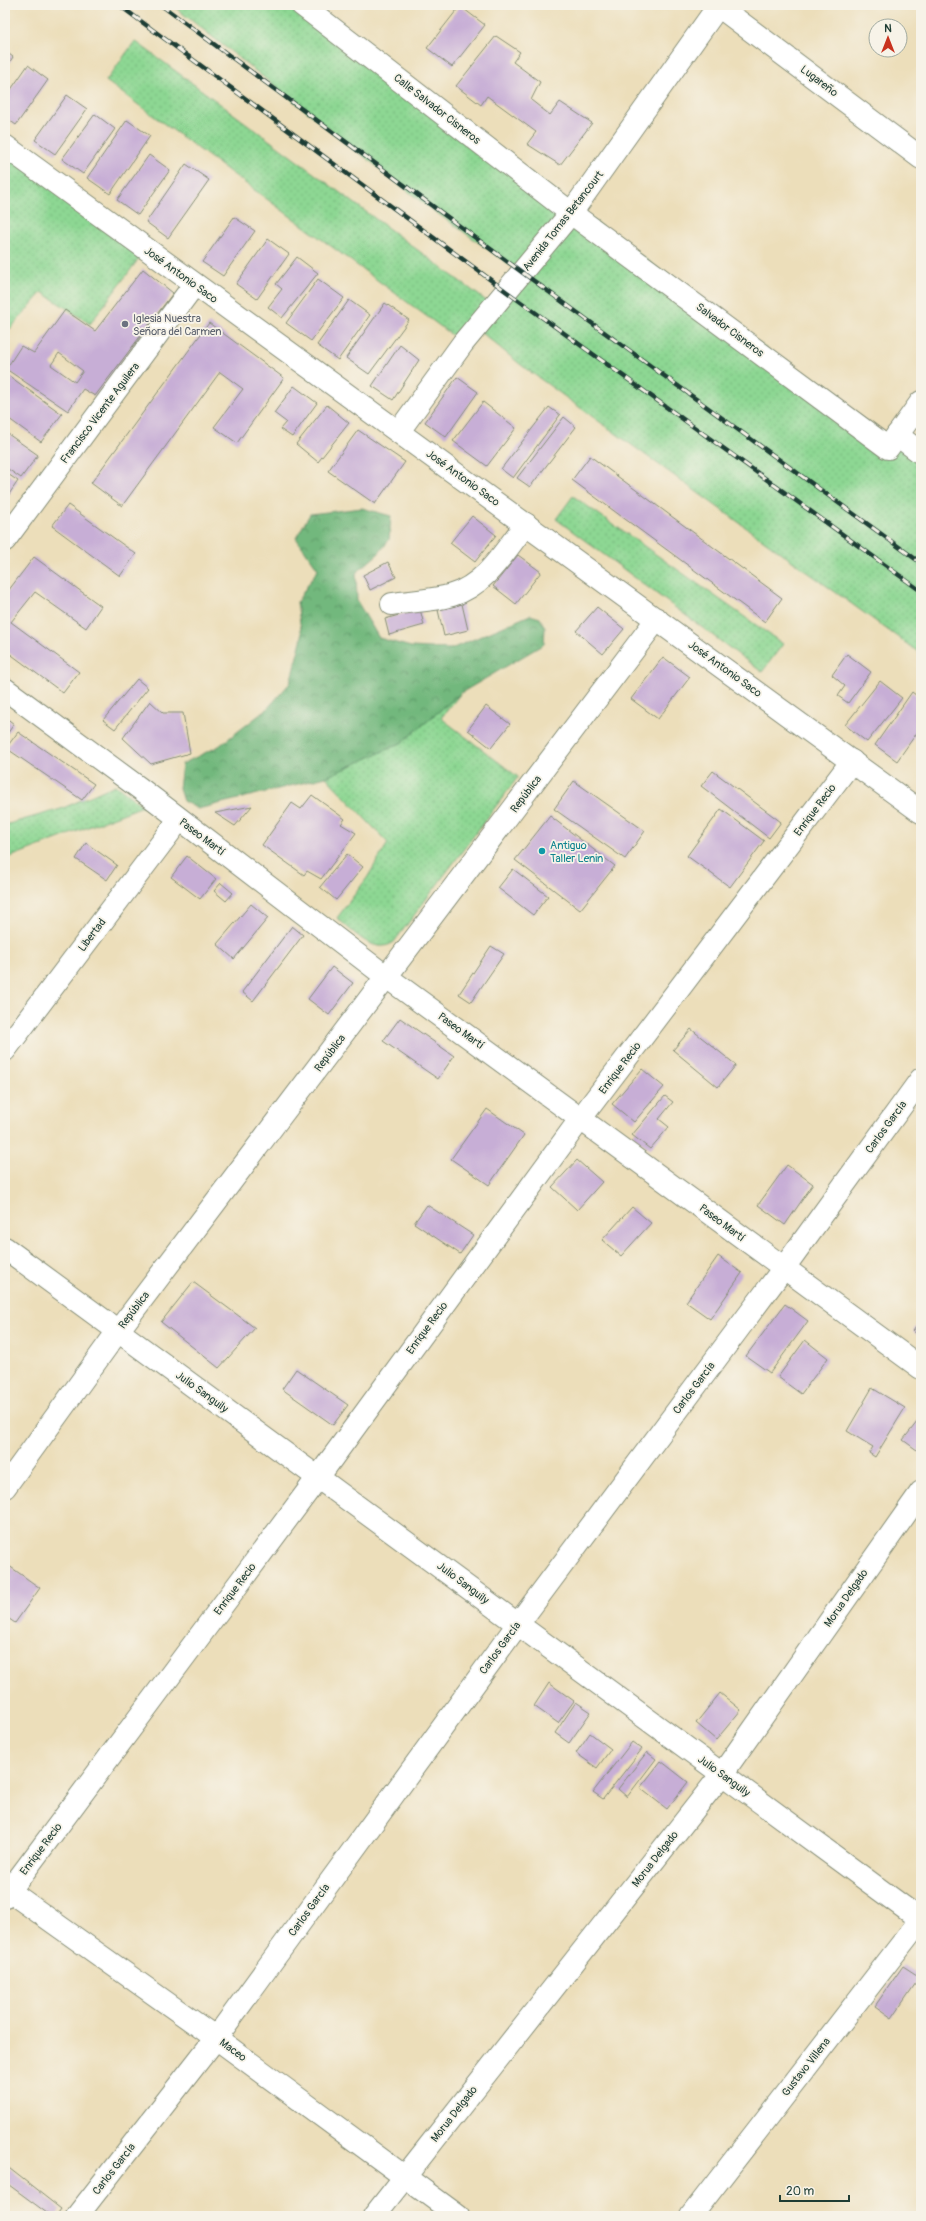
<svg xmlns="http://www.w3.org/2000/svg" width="926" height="2221" viewBox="0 0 926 2221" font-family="Pangolin,sans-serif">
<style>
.grass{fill:url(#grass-dots);stroke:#568a64}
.forest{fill:url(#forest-crowns);stroke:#487a58}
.building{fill:#c7aed6;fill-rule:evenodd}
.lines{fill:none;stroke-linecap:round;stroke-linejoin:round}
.minor-casing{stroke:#868e77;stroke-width:24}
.minor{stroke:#fff;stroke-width:22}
.rail-casing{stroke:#1f3d34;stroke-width:4.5}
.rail{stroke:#f7f3e8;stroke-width:3;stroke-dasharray:9;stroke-linecap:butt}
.worship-dot{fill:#6b7280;stroke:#f7f3e8;stroke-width:1.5}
.culture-dot{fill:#0f9aa8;stroke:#f7f3e8;stroke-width:1.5}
.labels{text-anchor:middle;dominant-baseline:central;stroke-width:3.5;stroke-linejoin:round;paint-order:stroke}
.street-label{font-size:11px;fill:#1f3d34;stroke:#f7f3e8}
.worship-label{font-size:11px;fill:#5b616d;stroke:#f7f3e8;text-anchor:start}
.culture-label{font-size:11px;fill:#0d838f;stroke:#f7f3e8;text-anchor:start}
</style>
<defs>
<pattern id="grass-dots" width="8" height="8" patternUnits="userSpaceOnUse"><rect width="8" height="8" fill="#8dd793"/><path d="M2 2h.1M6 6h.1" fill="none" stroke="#79b97f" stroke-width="1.8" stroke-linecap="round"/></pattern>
<pattern id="forest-crowns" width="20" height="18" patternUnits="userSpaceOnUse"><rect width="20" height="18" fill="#72b87d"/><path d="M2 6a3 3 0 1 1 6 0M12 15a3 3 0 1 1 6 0" fill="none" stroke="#5d9767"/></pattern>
</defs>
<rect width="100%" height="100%" fill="#f7f3e8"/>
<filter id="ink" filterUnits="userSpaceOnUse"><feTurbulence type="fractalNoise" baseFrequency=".025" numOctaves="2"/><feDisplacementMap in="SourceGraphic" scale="8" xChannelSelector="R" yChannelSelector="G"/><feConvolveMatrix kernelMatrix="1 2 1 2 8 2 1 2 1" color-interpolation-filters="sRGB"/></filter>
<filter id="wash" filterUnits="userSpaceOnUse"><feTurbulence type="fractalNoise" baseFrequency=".012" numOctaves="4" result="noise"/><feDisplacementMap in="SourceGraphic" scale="16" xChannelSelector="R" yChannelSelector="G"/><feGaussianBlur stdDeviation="0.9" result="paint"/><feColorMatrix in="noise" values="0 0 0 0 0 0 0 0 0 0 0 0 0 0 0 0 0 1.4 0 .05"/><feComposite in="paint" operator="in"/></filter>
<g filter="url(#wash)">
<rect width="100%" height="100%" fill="#ecdeba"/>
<g class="grass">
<path d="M172,5H302L921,463V654L521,365L476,328L463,343L106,81L135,41L492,305L522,273L427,206Z"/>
<path d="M5,146L146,249L90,324L42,292L10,329L5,326Z"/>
<path d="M573,496L783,644L762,672L556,519Z"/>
<path d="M461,693L441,718L518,777L394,942C374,956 353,931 337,918L367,878L388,843L326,777L401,743Z"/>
<path d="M115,785L143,806L5,859V825L61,809Z"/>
</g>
<path class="forest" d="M362,508L391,516L389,540L379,553L356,573L357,601L379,638L411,647L451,649L530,615L540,618L545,628L544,644L461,693L401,743L326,777L198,809L183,801L179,789L182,764L219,746L267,709L290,683L302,637L297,602L318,569L296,538L310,514Z"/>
<g id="blocks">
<g class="building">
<path d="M460,6L485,25L452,67L427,48Z"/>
<path d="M496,36L520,52L513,62L540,82L531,100L550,115L560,102L592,123L560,165L527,144L536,132L487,96L481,105L456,86Z"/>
<path d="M5,51L13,57L5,69Z"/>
<path d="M28,65L48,80L16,125L5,117V98Z"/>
<path d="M67,95L87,109L55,154L35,140Z"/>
<path d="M95,114L115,129L83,174L62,159Z"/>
<path d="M127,120L150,136L110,194L87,178Z"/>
<path d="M149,155L170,170L138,215L117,200Z"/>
<path d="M186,164L209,180L168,238L146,222Z"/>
<path d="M234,217L255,231L223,276L202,262Z"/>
<path d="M268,239L289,254L257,299L236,284Z"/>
<path d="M297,257L318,273L282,318L268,307L282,289L276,284Z"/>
<path d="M143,269L173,293L95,396L83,389L68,411L6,369L21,346L34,353L65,310L95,331ZM59,353L83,371L75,382L51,365Z"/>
<path d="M318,279L344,298L311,341L286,323Z"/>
<path d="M349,300L370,315L338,360L317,345Z"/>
<path d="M385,303L409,320L369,374L346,358Z"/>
<path d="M209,323L284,378L237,443L214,427L243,389L220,372L122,506L91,483Z"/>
<path d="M400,345L419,360L393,400L372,386Z"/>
<path d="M5,373L62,414L41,442L5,416Z"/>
<path d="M457,377L478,392L446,437L425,422Z"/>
<path d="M294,386L317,403L292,437L280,429L286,422L274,413Z"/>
<path d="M483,402L516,428L487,466L453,441Z"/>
<path d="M327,405L349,423L318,462L296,444Z"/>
<path d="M549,407L560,415L513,478L501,469Z"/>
<path d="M564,417L576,427L530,487L517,478Z"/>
<path d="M358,430L405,462L375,504L328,471Z"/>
<path d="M5,432L38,455L21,478L5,467Z"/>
<path d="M590,456L782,598L765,622L572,480Z"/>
<path d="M5,472L18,481L5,500Z"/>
<path d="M68,505L136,554L120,576L52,526Z"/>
<path d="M472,516L496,535L475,562L450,543Z"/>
<path d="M518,555L541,572L516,604L493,586Z"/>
<path d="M34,557L101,606L86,628L35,592L11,622L79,672L63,693L5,650V595Z"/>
<path d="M388,562L396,577L370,590L363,575Z"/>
<path d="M462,604L468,630L444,636L438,610Z"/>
<path d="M597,607L624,629L603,654L576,631Z"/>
<path d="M420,609L424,625L389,635L385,619Z"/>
<path d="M847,654L871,672L848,703L838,696L845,686L832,675Z"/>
<path d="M663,657L690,677L658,719L631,699Z"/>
<path d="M137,679L148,688L115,729L103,720Z"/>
<path d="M880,681L902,698L867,742L845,725Z"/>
<path d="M912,692L921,699V727L897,761L875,745Z"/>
<path d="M150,701L163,713H183L190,753L151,764L123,738Z"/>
<path d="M486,706L510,724L491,748L468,730Z"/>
<path d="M5,717L14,724L5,737Z"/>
<path d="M18,732L94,784L82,800L6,748Z"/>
<path d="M713,771L781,822L769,838L701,786Z"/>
<path d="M574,781L645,831L625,859L554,809Z"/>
<path d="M312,795L345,819L341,824L356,833L321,879L307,871L304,875L262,845L292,803L301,809Z"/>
<path d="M252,806L235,826L215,813Z"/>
<path d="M721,809L764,841L730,887L687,856Z"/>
<path d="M550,816L615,866L580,910L515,860Z"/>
<path d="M86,843L117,865L107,880L76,859Z"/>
<path d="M347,854L363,867L336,900L320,887Z"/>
<path d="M187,856L216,879L200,899L171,877Z"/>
<path d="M513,869L548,896L533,915L498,888Z"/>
<path d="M221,883L233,893L226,901L214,891Z"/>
<path d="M251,904L268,918L234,959L217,944Z"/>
<path d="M292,926L303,935L253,1001L242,992Z"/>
<path d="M491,946L504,954L471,1002L459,994Z"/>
<path d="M332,967L353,983L329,1015L308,999Z"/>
<path d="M400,1018L454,1056L438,1079L383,1041Z"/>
<path d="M691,1029L736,1065L718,1087L673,1050Z"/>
<path d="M642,1069L664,1087L634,1122L612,1104Z"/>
<path d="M665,1096L673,1102L659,1119L669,1127L650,1149L632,1135Z"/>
<path d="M487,1109L524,1135L489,1185L451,1159Z"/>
<path d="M577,1160L602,1182L577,1210L552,1187Z"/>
<path d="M787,1165L813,1184L785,1225L758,1205Z"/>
<path d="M427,1205L473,1235L460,1254L414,1223Z"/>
<path d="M632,1207L651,1223L621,1256L602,1240Z"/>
<path d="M718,1256L742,1273L710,1319L686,1302Z"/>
<path d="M193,1282L255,1328L219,1368L161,1322Z"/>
<path d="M785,1304L808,1321L770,1373L746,1356Z"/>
<path d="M921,1321V1337L913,1331Z"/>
<path d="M805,1340L828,1358L801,1394L778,1377Z"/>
<path d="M296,1369L348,1405L333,1425L282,1389Z"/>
<path d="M872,1388L905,1408L875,1457L869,1453L873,1447L847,1431Z"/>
<path d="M921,1417V1453L903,1440Z"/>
<path d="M5,1563L40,1588L15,1623L5,1616Z"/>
<path d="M549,1683L574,1701L558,1723L534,1706Z"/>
<path d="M720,1693L741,1710L716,1740L696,1723Z"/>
<path d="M576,1702L591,1712L569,1743L555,1733Z"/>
<path d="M590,1733L611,1749L597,1768L576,1753Z"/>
<path d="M632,1742L642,1749L603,1799L593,1792Z"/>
<path d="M647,1752L656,1759L627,1797L618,1789Z"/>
<path d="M661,1761L688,1782L667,1809L640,1788Z"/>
<path d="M903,1966L920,1977L892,2018L875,2006Z"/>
<path d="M5,2165L61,2209L56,2216H51L5,2182Z"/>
</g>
</g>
</g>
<g filter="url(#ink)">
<use href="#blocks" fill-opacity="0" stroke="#868e77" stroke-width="1"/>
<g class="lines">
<g class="minor-casing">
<g id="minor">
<path d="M302,5L571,213L888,448L921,402"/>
<path d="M717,5L921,158"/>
<path d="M5,146L921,812"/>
<path d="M399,431L463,343L571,213L719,5"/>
<path d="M897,435L921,453"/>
<path d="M5,540L194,285"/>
<path d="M392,604C411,601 433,601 452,595C486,585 505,550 526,524"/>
<path d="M5,689L142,790L388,978L921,1368"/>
<path d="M5,1050L179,820"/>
<path d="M5,1248L921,1920"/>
<path d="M5,1487L118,1331L657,619"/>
<path d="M5,1888L216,2038L458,2216"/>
<path d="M5,1897L319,1476L581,1118L852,761"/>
<path d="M77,2216L216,2038L518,1624L783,1269L921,1079"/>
<path d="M374,2216L722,1774L921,1492"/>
<path d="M691,2216L921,1919"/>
</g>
</g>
<use href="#minor" class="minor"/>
<g class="rail-casing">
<g id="rail">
<path d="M119,5L507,292L921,591"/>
<path d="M161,5L523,273L921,563"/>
</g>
</g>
<use href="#rail" class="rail"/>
</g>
</g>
<circle class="worship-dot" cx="125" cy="324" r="4"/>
<circle class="culture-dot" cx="542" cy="851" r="4"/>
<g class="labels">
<g class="street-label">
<text transform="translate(819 81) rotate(37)">Lugareño</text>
<text transform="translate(437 109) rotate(38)">Calle Salvador Cisneros</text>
<text transform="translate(563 221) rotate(-52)">Avenida Tomas Betancourt</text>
<text transform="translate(181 275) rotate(36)">José Antonio Saco</text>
<text transform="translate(730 330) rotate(37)">Salvador Cisneros</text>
<text transform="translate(100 413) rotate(-53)">Francisco Vicente Aguilera</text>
<text transform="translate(463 478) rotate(36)">José Antonio Saco</text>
<text transform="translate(725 669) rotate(36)">José Antonio Saco</text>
<text transform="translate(526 794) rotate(-53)">República</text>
<text transform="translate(815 810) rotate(-53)">Enrique Recio</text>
<text transform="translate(202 837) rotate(37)">Paseo Martí</text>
<text transform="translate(92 935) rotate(-53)">Libertad</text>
<text transform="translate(461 1031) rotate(36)">Paseo Martí</text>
<text transform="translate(330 1053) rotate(-53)">República</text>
<text transform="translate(620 1068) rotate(-53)">Enrique Recio</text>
<text transform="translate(886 1127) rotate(-54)">Carlos García</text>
<text transform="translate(722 1223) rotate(37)">Paseo Martí</text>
<text transform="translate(134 1310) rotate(-53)">República</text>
<text transform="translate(427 1328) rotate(-54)">Enrique Recio</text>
<text transform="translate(694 1388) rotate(-53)">Carlos García</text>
<text transform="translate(202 1392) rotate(36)">Julio Sanguily</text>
<text transform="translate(463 1583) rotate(37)">Julio Sanguily</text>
<text transform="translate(235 1589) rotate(-53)">Enrique Recio</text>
<text transform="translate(846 1598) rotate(-55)">Morua Delgado</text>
<text transform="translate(500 1648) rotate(-54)">Carlos García</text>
<text transform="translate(724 1776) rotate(36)">Julio Sanguily</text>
<text transform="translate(41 1849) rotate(-53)">Enrique Recio</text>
<text transform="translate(655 1859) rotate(-52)">Morua Delgado</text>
<text transform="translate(309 1910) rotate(-54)">Carlos García</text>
<text transform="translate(233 2050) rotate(36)">Maceo</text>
<text transform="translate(806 2067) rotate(-52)">Gustavo Villena</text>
<text transform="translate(454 2114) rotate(-52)">Morua Delgado</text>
<text transform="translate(114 2169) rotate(-52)">Carlos García</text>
</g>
<g class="worship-label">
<text x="133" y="318">Iglesia Nuestra<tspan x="133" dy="13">Señora del Carmen</tspan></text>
</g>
<g class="culture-label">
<text x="550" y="845">Antiguo<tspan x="550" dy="13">Taller Lenin</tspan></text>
</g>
</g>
<rect width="926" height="2221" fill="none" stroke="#f7f3e8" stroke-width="20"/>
<g transform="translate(888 38)"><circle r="19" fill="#f7f3e8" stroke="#a1aaa0"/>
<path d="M0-3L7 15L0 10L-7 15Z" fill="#c8321e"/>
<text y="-6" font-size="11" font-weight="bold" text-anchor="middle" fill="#1f3d34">N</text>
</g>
<path d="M780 2195v6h69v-6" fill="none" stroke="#1f3d34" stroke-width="2"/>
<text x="786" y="2195" font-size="12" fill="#1f3d34" stroke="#f7f3e8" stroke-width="3" paint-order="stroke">20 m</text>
</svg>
